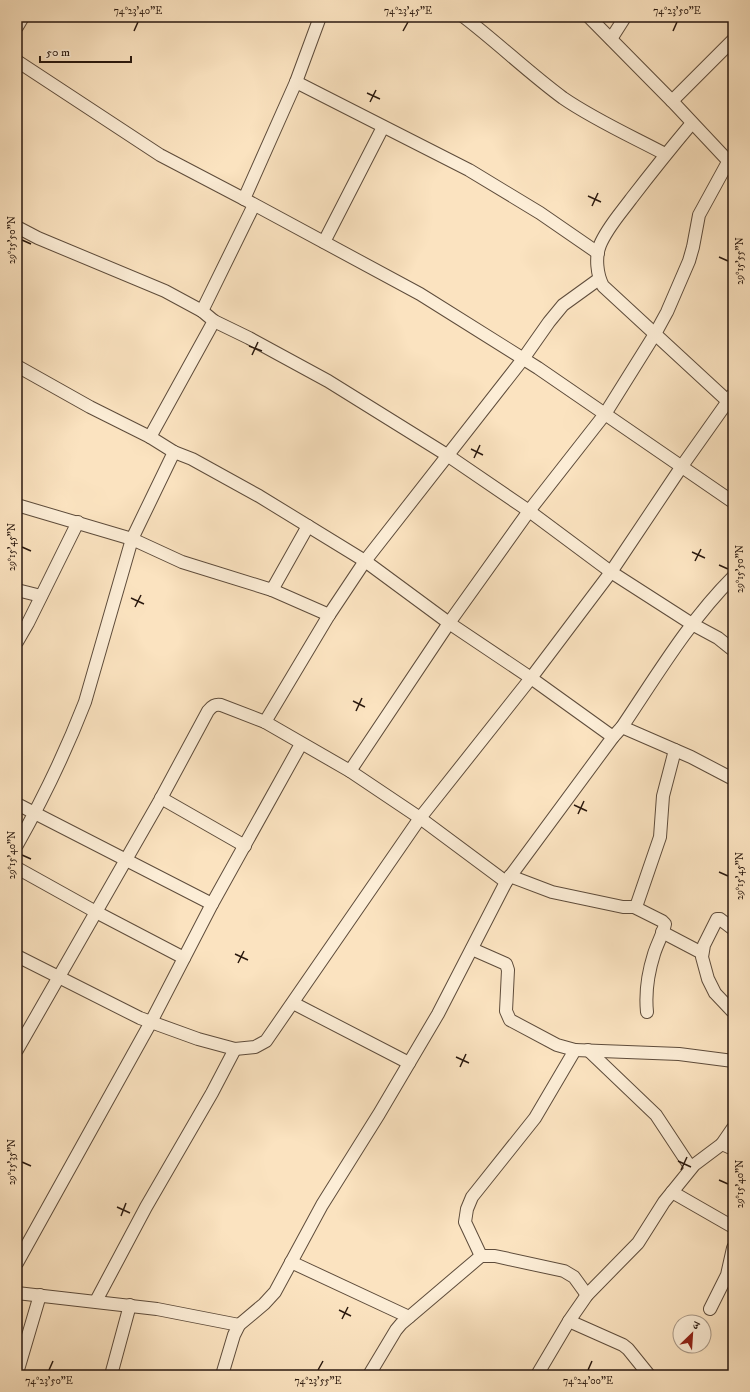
<svg xmlns="http://www.w3.org/2000/svg" width="750" height="1392" viewBox="0 0 750 1392" font-family="'IM FELL DW Pica','Noto Serif Devanagari',serif">
<style>
.lines{fill:none;stroke-linecap:round;stroke-linejoin:round}
.street-casing{stroke:#5e4c3b;stroke-width:14}
.street{stroke:#fcedd6;stroke-width:12}
.ticks{fill:none;stroke:#2a190f;stroke-width:1.5}
.neatline{fill:none;stroke:#2a190f;stroke-width:1.5}
.ticks-label{font-size:10px;text-anchor:middle;fill:#2a190f}
</style>
<rect width="100%" height="100%" fill="#fbe3c0"/>
<filter id="stains"><feTurbulence type="fractalNoise" baseFrequency=".005" numOctaves="4"/><feColorMatrix values="0 0 0 0 .2 0 0 0 0 .09 0 0 0 0 .02 0 0 0 .5 -.17"/></filter>
<radialGradient id="worn" r=".72"><stop offset=".6" stop-color="#630" stop-opacity="0"/><stop offset="1" stop-color="#630" stop-opacity=".3"/></radialGradient>
<g class="lines">
<g class="street-casing">
<g id="street">
<path d="M464,17C498,43 529,73 563,98C595,120 631,136 665,154"/>
<path d="M589,17L672,101L733,166"/>
<path d="M17,27L23,17"/>
<path d="M611,39L625,17"/>
<path d="M17,61L160,155L244,199L420,294L538,368L733,502"/>
<path d="M296,82L469,170L540,213L598,253"/>
<path d="M672,101L733,40"/>
<path d="M692,123C671,148 651,173 631,199C620,214 607,228 600,245C595,257 597,275 603,286L733,406"/>
<path d="M244,199L296,82L320,17"/>
<path d="M17,227L38,238L165,291L202,311L214,321L249,338L328,381L447,455L529,511L611,572L692,624L718,638L733,650"/>
<path d="M324,242L383,127"/>
<path d="M202,311L254,205"/>
<path d="M17,366L90,407L150,437L174,452L192,459L259,496L365,561L449,623L531,678L613,737"/>
<path d="M150,437L214,321"/>
<path d="M17,505L132,539L182,562L272,590L308,526"/>
<path d="M17,590L41,596"/>
<path d="M272,590L329,615"/>
<path d="M17,642L28,623L78,522"/>
<path d="M265,722L329,615L365,561L523,359L549,322L563,305L599,279"/>
<path d="M622,727L691,757L733,779"/>
<path d="M350,771L449,623L529,511L605,414L655,334L667,312L689,261L693,247L699,215L728,162"/>
<path d="M161,798L245,846"/>
<path d="M17,804L212,904"/>
<path d="M17,845C43,799 66,751 85,702L132,539L174,452"/>
<path d="M17,868L96,912L184,958"/>
<path d="M510,876L552,892L623,907H634L637,904L660,837L663,796L675,750"/>
<path d="M634,907L662,921L665,924C663,934 657,944 654,954C648,973 645,992 647,1012"/>
<path d="M662,932L702,953"/>
<path d="M472,949L506,964L508,970L506,1011L510,1020L557,1045L575,1050L535,1118L472,1197L467,1209L465,1222L481,1256"/>
<path d="M17,956L140,1018L198,1039L235,1049L255,1047L266,1041L420,818L531,678L611,572L682,466L733,394"/>
<path d="M293,1003L409,1063"/>
<path d="M732,1011L715,993L708,979L702,957L704,945L717,919H720L733,929"/>
<path d="M17,1050L159,802L208,711C212,706 215,704 221,705L265,722L350,771L420,818L506,882"/>
<path d="M575,1050L679,1054L733,1061"/>
<path d="M588,1050L656,1115L691,1168"/>
<path d="M722,1144L733,1128"/>
<path d="M672,1192L733,1227"/>
<path d="M291,1262L409,1317"/>
<path d="M17,1263L151,1022L212,904L301,744"/>
<path d="M17,1293L157,1309L239,1325"/>
<path d="M96,1301L146,1207L212,1093L235,1049"/>
<path d="M710,1309L727,1275L733,1248"/>
<path d="M569,1321L623,1345L628,1349L649,1375"/>
<path d="M17,1373L40,1295"/>
<path d="M111,1375L130,1305"/>
<path d="M222,1375L234,1335L239,1325L264,1304L275,1292L322,1205L379,1114L438,1014L506,882L613,737L622,727C657,675 689,621 733,577"/>
<path d="M369,1375L396,1330L401,1324L481,1256H495L564,1271L574,1277L587,1295"/>
<path d="M537,1375L569,1321L587,1295L638,1243L664,1202L694,1165L722,1144L733,1149"/>
</g>
</g>
<use href="#street" class="street"/>
</g>
<path class="ticks" d="M134,31L138,22M403,31L408,22M673,31L677,22M367,93L380,99M370,102L376,90M588,196L601,202M592,206L598,193M22,240L31,244M719,257L728,261M249,346L262,351M252,355L258,342M471,449L483,455M474,458L480,445M22,547L31,551M692,552L705,558M695,561L701,549M719,565L728,569M131,598L144,604M135,607L141,595M353,701L365,707M356,711L362,698M574,805L587,811M578,814L584,801M22,855L31,859M719,872L728,876M235,954L248,960M238,963L244,951M456,1057L469,1063M460,1067L466,1054M678,1161L691,1167M22,1162L31,1166M681,1170L687,1157M719,1180L728,1184M117,1207L130,1213M121,1216L126,1203M339,1310L351,1316M342,1319L348,1307M49,1370L53,1361M318,1370L323,1361M588,1370L592,1361"/>
<rect width="750" height="1392" fill="none" stroke="#fbe3c0" stroke-width="44"/>
<g transform="translate(692 1334) rotate(25)"><circle r="19" fill="#fcedd6" stroke="#a89886"/>
<path d="M0-3L7 15L0 10L-7 15Z" fill="#8f2418"/>
<text y="-6" font-size="11" font-weight="bold" text-anchor="middle" fill="#2a190f">उ</text>
</g>
<path d="M40 56v6h91v-6" fill="none" stroke="#2a190f" stroke-width="2"/>
<text x="46" y="56" font-size="12" fill="#2a190f" stroke="#fcedd6" stroke-width="3" paint-order="stroke">50 m</text>
<rect x="22" y="22" width="706" height="1348" class="neatline"/>
<g class="ticks-label">
<text x="138" y="14">74°23'40"E</text>
<text x="408" y="14">74°23'45"E</text>
<text x="677" y="14">74°23'50"E</text>
<text transform="translate(11 240) rotate(-90)" y="4">29°15'50"N</text>
<text transform="translate(739 261) rotate(-90)" y="4">29°15'55"N</text>
<text transform="translate(11 547) rotate(-90)" y="4">29°15'45"N</text>
<text transform="translate(739 569) rotate(-90)" y="4">29°15'50"N</text>
<text transform="translate(11 855) rotate(-90)" y="4">29°15'40"N</text>
<text transform="translate(739 876) rotate(-90)" y="4">29°15'45"N</text>
<text transform="translate(11 1162) rotate(-90)" y="4">29°15'35"N</text>
<text transform="translate(739 1184) rotate(-90)" y="4">29°15'40"N</text>
<text x="49" y="1384">74°23'50"E</text>
<text x="318" y="1384">74°23'55"E</text>
<text x="588" y="1384">74°24'00"E</text>
</g>
<rect width="100%" height="100%" filter="url(#stains)"/>
<rect width="100%" height="100%" fill="url(#worn)"/>
</svg>
